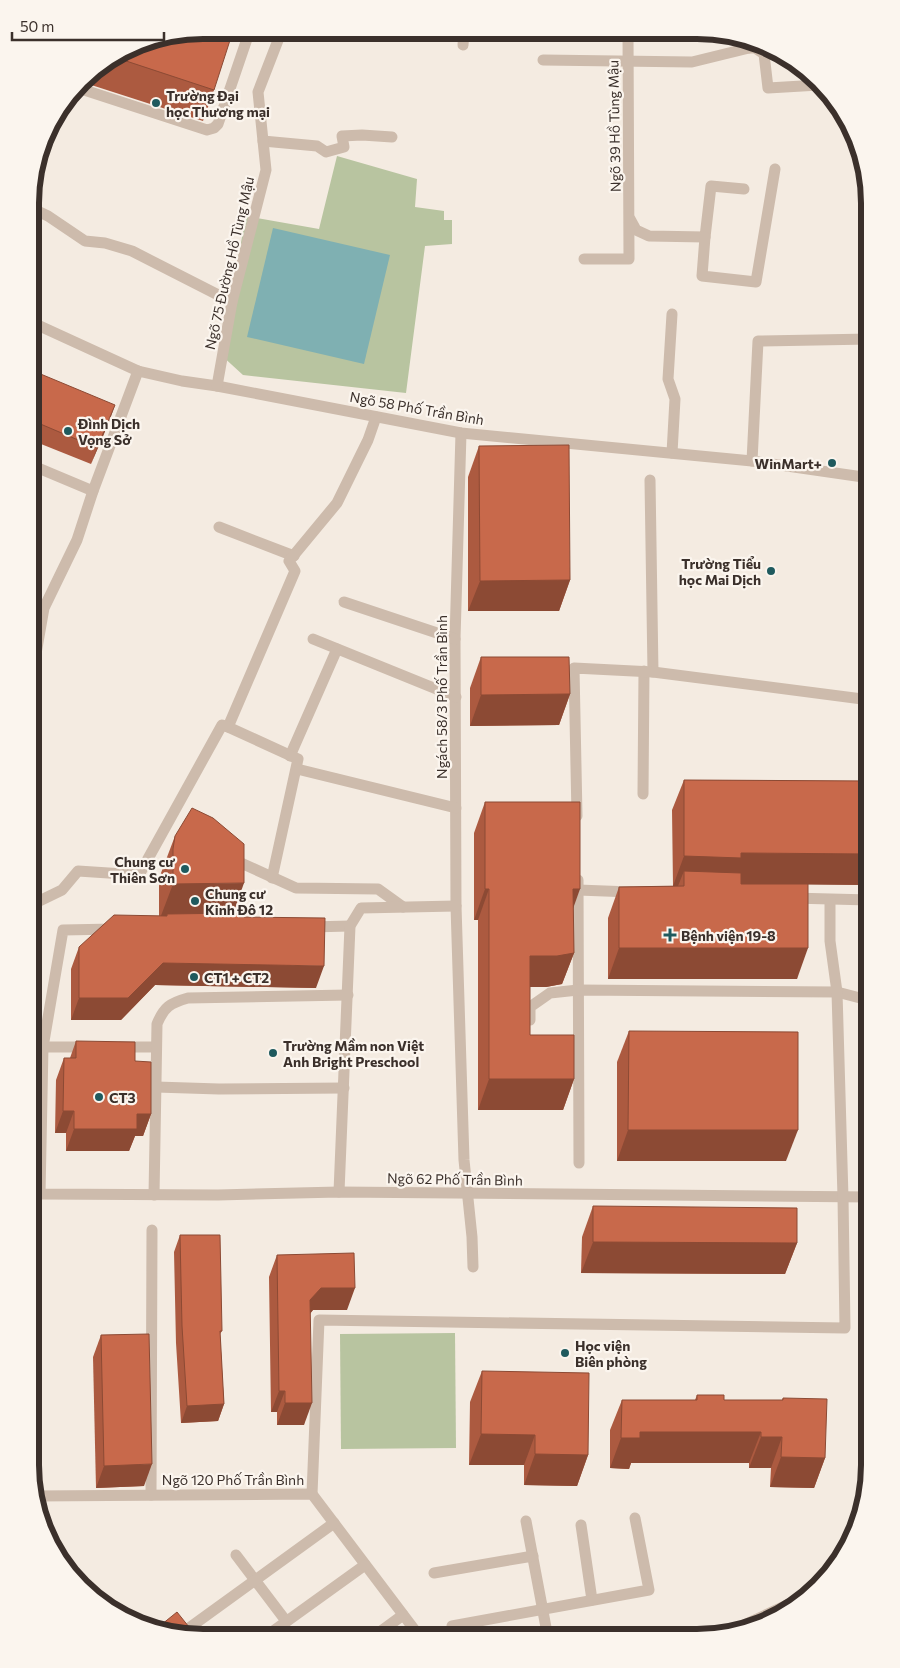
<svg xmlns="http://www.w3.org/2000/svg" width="900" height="1668" viewBox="0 0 900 1668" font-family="Commissioner,sans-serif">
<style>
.green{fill:#b8c4a0}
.water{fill:#7fb0b2}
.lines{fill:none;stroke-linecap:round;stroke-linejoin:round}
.lane{stroke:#cdbbac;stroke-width:11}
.street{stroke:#cdbbac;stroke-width:12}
.wall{fill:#ac5a40}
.shaded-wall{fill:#8c4a34}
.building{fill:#c8694b;stroke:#8c4a34}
.poi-dot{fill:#1f5a5e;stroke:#fbf5ee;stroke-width:2}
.labels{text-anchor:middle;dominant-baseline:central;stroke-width:4.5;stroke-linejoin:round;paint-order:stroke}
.poi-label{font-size:14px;font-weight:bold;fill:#3b302b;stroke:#fbf5ee;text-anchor:start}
.street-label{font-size:14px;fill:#3b302b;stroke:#fbf5ee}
.rim{fill:none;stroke:#3b302b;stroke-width:6}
</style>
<rect width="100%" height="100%" fill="#f4ebe1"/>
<g class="green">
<path d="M337,156L417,179L415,207L444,211V220H452V244L425,246L406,393L243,375L220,354L246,216L319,229Z"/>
<path d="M455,1333L456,1448L341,1449L340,1334Z"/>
</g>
<path class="water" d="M273,228L390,255L364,364L247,337Z"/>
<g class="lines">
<g class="lane">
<path d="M463,45L464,32"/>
<path d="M749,48H755L764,54L768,88L819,85"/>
<path d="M543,60L692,62L749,48L751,44"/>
<path d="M78,88L207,130L214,128L218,124L250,30"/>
<path d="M263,141L317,146L326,152L344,147L342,136L362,135L392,137"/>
<path d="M31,208L48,216L85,241L105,243L132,251L232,302"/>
<path d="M630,219L636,230L649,236L705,237L711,186L744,189"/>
<path d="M705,237L702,276L756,282L775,169"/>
<path d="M584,259H629L628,33"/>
<path d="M672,314L668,379L675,399L672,453"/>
<path d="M31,322L138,371L182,381L217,386L461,433L752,461L870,478"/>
<path d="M217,386L232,302L266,170L258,92L282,30"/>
<path d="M461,433L455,639L456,906L464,1160L472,1237L473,1267"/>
<path d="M752,461L758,341L870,339"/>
<path d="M31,465L93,491"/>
<path d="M650,480L653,672"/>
<path d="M219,527L294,556"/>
<path d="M344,602L455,639"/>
<path d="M313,639L456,697"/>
<path d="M31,668L34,665L44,608L77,540L93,491L138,371"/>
<path d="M228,727L295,571L289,561L337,503L368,440L376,417"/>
<path d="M290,756L337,649"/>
<path d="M297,769L456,808"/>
<path d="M643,794L644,671"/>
<path d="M577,816L574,668L653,672L870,700"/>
<path d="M230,858L296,888L378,889L403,907"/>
<path d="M578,880L579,1163"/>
<path d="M578,890L631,892"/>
<path d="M792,898L870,900"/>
<path d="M31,905L62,890L78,871L139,875L222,725L228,727L298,759L272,878"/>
<path d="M310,927L350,926"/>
<path d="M114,929L63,930L43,1047L40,1194L218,1195L339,1192L870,1197"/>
<path d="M870,1015C863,1005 863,995 870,985"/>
<path d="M530,1020V1007L550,993L578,990L837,992L864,999"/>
<path d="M43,1047H89"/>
<path d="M120,1047H156"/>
<path d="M156,1087L219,1089L344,1088"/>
<path d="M339,1192L350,926L361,908L456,906"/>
<path d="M154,1195L157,1024C164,1007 170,1003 188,998L348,995"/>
<path d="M33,1483L36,1224"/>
<path d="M312,1494L319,1320L845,1328L843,1197L837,992L830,941V900"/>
<path d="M151,1495L152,1230"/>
<path d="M35,1496L312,1494L420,1637"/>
<path d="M526,1521L548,1638"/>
<path d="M581,1525L592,1600"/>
<path d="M236,1555L286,1621"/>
<path d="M434,1573L533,1556"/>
<path d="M452,1626L649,1590L635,1518"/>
<path d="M178,1636L334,1523"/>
<path d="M265,1637L365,1565"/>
<path d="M373,1637L403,1615"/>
</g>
<path class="street" d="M730,1632L808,1596"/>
</g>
<g class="wall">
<path d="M203,30L214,90L203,121L82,82L89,73L137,43L176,42L178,35Z"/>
<path d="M31,370L109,422L91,464L31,440Z"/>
<path d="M479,446L570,580L559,611H468V477Z"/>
<path d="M481,657L570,694L559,725L470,726V688Z"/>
<path d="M684,780L870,781V885L808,884L797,979H608V918L619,887L673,886L672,810Z"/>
<path d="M485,802L573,908L574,953L562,984L546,987H530V1035L574,1079L563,1110H478V920H474V833Z"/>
<path d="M175,836L233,913L239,917L316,988L155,985L121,1020H71V969L79,947L159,916V886L161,873Z"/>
<path d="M629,1031L786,1161H617V1062Z"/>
<path d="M76,1041L135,1061L151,1114L143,1136H135L129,1151H66V1133H55L56,1080L64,1058H70Z"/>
<path d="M593,1206L797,1243L785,1274L581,1273L582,1237Z"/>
<path d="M180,1235L222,1331L220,1334L224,1404L218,1421L181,1423L176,1343L174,1252Z"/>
<path d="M277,1255L347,1310H313L310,1314L304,1425H277V1412H271L269,1277Z"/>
<path d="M101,1335L144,1486L96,1488L93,1357Z"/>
<path d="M482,1371L588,1455L577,1486L524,1485V1465H469L470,1402Z"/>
<path d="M697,1395L724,1400H782L783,1398L825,1458L814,1488L770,1487L771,1468H749V1463H631L629,1469L610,1468V1430L622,1400H695Z"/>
</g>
<g class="shaded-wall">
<path d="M115,405L109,422L91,464L97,448Z"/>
<path d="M570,580L559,611H468L480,581Z"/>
<path d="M570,694L559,725L470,726L481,695Z"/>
<path d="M741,853L870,854V885L731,884L684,871L678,886H673L684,856Z"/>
<path d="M244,883L231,920L167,914L165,921H159L173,884Z"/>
<path d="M485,889H489L478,920H474Z"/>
<path d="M573,889H580L569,920Z"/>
<path d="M619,948H808L797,979H608Z"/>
<path d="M574,953L562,984L546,987H519L530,956Z"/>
<path d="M163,963L324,966L316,988L155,985L121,1020H71L79,998Z"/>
<path d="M489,1079H574L563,1110H478Z"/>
<path d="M63,1111H74L66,1133H55Z"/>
<path d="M137,1114H151L143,1136H135L129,1151H66L74,1129Z"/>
<path d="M628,1130H798L786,1161H617Z"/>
<path d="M593,1242L797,1243L785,1274L581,1273Z"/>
<path d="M321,1288H355L347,1310H313L302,1322L310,1300Z"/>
<path d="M279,1391H285L277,1412H271Z"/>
<path d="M285,1403H312L304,1425H277Z"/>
<path d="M224,1404L218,1421L181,1423L187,1406Z"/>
<path d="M640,1432H761L749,1463H631L629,1469L610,1468L621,1438Z"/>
<path d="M481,1434L535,1435L524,1465H469Z"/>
<path d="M761,1437H782L771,1468H749Z"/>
<path d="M535,1454L588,1455L577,1486L524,1485Z"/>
<path d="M781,1457L825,1458L814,1488L770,1487Z"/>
<path d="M152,1464L144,1486L96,1488L104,1466Z"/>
</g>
<g class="building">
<path d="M203,30H219L232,34L214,90L114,57L137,43L164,38L176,42L179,35Z"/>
<path d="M31,370L115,405L97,448L31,420Z"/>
<path d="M569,445L570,580L480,581L479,446Z"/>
<path d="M481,657H569L570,694L481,695Z"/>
<path d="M684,780L870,781V854L741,853V858L684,856Z"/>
<path d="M485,802H580V889H573L574,953L557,956H530V1035H574V1079H489V889H485Z"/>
<path d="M192,808L213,818L244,844V883L173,884V849L175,836Z"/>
<path d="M684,871L741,873V884H808V948H619V887L684,886Z"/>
<path d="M239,913V917L325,918L324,966L163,963L128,998H79V947L114,915L167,916V914Z"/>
<path d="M629,1031L798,1032V1130H628Z"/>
<path d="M76,1041L135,1042V1061L151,1062V1114H137V1129H74V1111H63L64,1058H76Z"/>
<path d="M593,1206L797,1208V1243L593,1242Z"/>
<path d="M180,1235H220L222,1331H220L224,1404L187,1406L182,1326Z"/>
<path d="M354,1253L355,1288H321L310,1300L312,1403H285V1391H279L277,1255Z"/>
<path d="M149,1334L152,1464L104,1466L101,1335Z"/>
<path d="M482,1371L589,1373L588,1455L535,1454V1435L481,1434Z"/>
<path d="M697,1395H724V1400H783V1398L827,1399L825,1458L781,1457L782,1437H761V1432H640V1438H621L622,1400H697Z"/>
<path d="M177,1612L197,1637L180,1636L156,1629Z"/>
</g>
<g class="poi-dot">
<circle cx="156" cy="103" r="5"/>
<circle cx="68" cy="431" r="5"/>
<circle cx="832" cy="463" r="5"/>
<circle cx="771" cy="571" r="5"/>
<circle cx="185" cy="869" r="5"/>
<circle cx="195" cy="901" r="5"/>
<path d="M667.5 927.5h5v5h5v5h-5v5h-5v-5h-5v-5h5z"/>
<circle cx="194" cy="977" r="5"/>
<circle cx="273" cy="1053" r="5"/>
<circle cx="99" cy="1097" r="5"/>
<circle cx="565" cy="1353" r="5"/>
</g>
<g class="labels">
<g class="poi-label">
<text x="166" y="95">Trường Đại<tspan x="166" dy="16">học Thương mại</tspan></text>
<text x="78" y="423">Đình Dịch<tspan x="78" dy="16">Vọng Sở</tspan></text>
<text x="822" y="463" text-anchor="end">WinMart+</text>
<text x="761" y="563" text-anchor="end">Trường Tiểu<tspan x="761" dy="16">học Mai Dịch</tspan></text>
<text x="175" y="861" text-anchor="end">Chung cư<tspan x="175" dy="16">Thiên Sơn</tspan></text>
<text x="205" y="893">Chung cư<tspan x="205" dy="16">Kinh Đô 12</tspan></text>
<text x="681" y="935">Bệnh viện 19-8</text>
<text x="204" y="977">CT1 + CT2</text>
<text x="283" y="1045">Trường Mầm non Việt<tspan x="283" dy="16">Anh Bright Preschool</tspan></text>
<text x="109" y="1097">CT3</text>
<text x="575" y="1345">Học viện<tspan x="575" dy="16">Biên phòng</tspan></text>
</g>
<g class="street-label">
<text transform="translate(614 126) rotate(-91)">Ngõ 39 Hồ Tùng Mậu</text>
<text transform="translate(229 263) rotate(-77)">Ngõ 75 Đường Hồ Tùng Mậu</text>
<text transform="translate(417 408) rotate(10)">Ngõ 58 Phố Trần Bình</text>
<text transform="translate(441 697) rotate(-90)">Ngách 58/3 Phố Trần Bình</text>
<text transform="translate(455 1179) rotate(1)">Ngõ 62 Phố Trần Bình</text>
<text x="233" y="1479">Ngõ 120 Phố Trần Bình</text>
</g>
</g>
<path d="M0 0H900V1668H0ZM203 39H697A164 164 0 0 1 861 203V1465A164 164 0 0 1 697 1629H203A164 164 0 0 1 39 1465V203A164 164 0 0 1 203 39Z" fill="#fbf5ee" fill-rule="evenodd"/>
<path class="rim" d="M203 39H697A164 164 0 0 1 861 203V1465A164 164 0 0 1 697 1629H203A164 164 0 0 1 39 1465V203A164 164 0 0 1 203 39Z"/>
<path d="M12 32v8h152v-8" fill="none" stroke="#3b302b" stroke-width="2.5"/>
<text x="20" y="32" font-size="15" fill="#3b302b" stroke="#fbf5ee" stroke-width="4" paint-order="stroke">50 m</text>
</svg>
